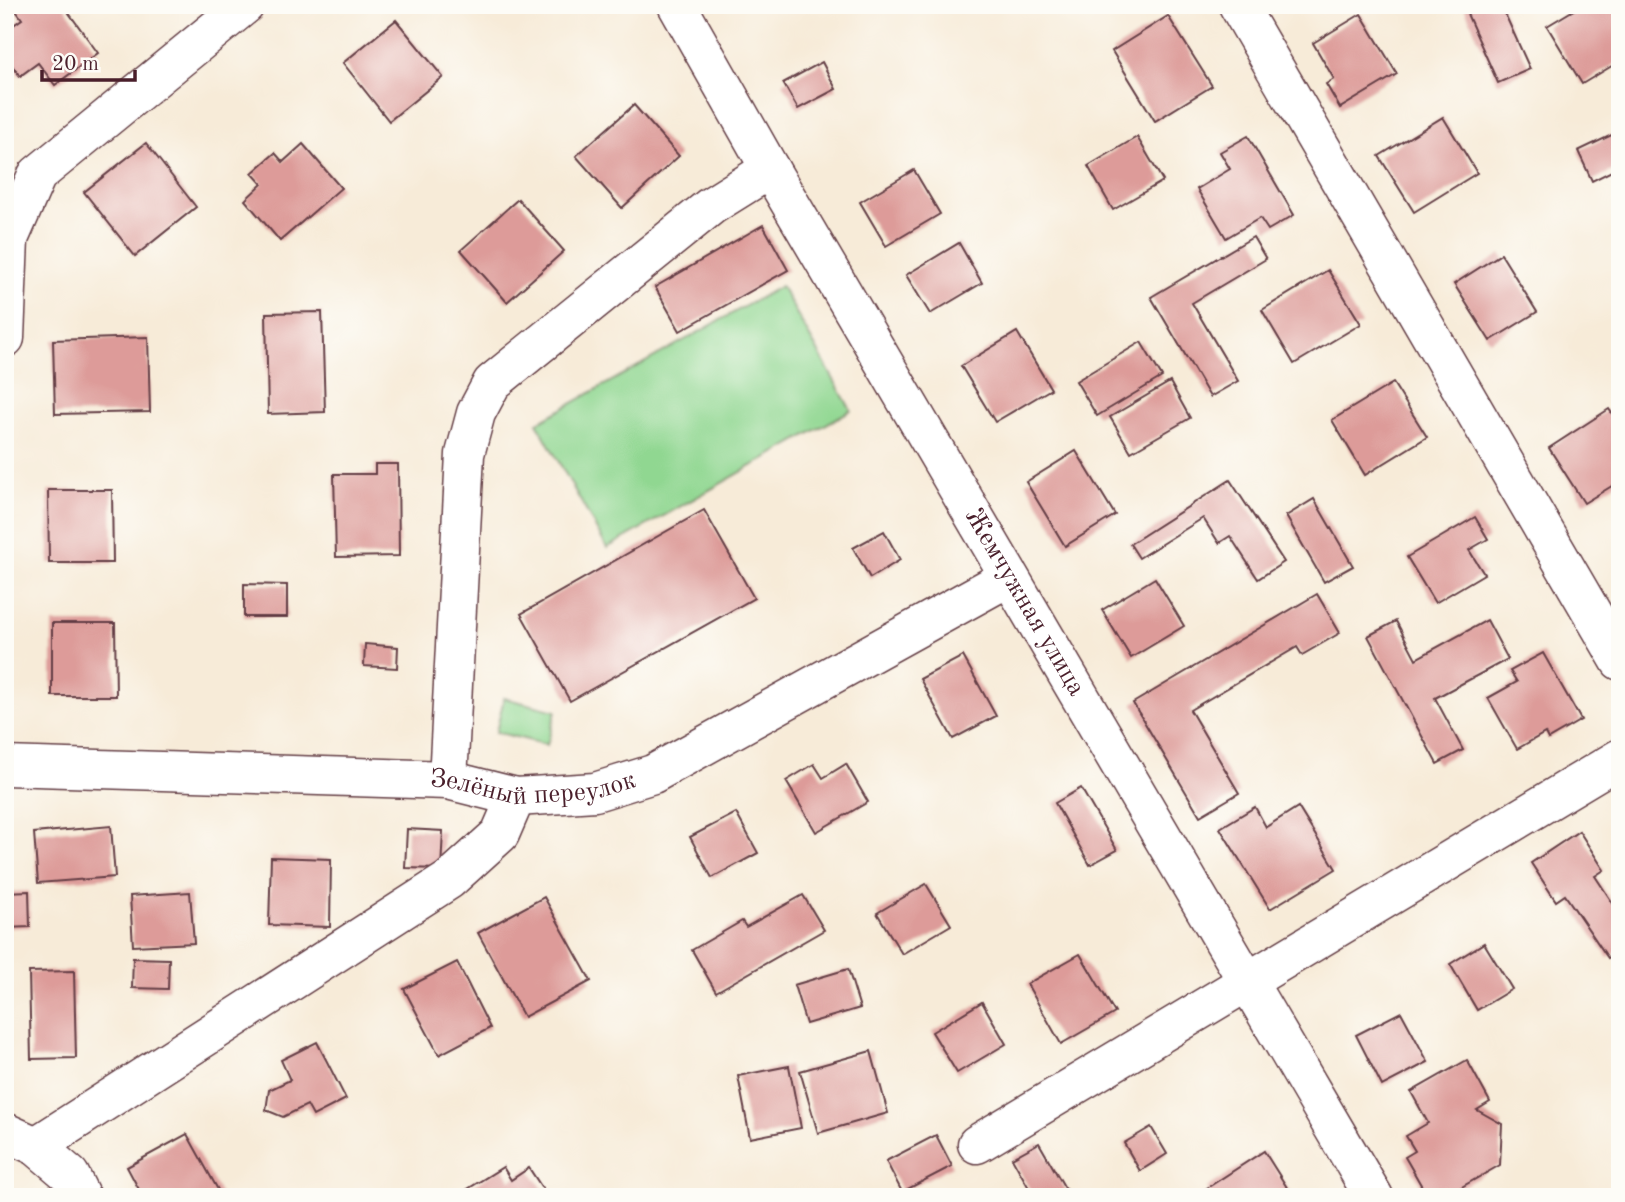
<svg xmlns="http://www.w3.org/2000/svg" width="1625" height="1202" viewBox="0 0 1625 1202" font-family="'Old Standard TT',serif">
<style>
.green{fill:#90d791;stroke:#6d7b5e;stroke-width:2}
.building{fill:#dd9b99}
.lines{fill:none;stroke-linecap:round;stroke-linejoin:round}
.minor-casing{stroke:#643e45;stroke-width:41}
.minor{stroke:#fff;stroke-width:38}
.labels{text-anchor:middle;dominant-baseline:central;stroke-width:5;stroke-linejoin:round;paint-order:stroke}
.street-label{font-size:26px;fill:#4a1f2b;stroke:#fdfcf7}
</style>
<rect width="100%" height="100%" fill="#fdfcf7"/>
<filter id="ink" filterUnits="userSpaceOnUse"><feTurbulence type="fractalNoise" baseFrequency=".0143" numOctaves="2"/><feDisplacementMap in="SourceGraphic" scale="14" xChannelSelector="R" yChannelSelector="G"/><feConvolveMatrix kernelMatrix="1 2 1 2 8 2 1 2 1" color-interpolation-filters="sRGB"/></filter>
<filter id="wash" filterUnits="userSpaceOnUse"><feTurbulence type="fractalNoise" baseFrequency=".00686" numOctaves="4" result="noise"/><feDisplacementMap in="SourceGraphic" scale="28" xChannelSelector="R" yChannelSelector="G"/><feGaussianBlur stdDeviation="1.57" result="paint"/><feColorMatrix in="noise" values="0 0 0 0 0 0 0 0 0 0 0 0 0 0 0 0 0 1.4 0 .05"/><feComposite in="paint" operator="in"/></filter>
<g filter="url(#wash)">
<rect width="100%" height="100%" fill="#f7ebd8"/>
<g class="green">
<path d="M781,286L851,410L607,548L537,423Z"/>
<path d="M504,698L556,711L547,745L496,732Z"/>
</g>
<g id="blocks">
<g class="building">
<path d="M12,5H63L98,53L55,85L38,63L20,76L5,56V31L22,19Z"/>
<path d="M1463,5H1501L1530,69L1498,83Z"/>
<path d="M1582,5H1620V61L1582,84L1547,26Z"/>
<path d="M1361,14L1397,74L1340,108L1326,84L1334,79L1313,43Z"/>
<path d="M1168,16L1212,86L1155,121L1112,51Z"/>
<path d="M396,20L443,77L389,121L343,63Z"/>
<path d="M822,62L836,89L798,109L783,83Z"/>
<path d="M634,105L679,156L622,208L576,156Z"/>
<path d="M1443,117L1477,173L1414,212L1379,156Z"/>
<path d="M1620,131V167L1592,181L1578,151Z"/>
<path d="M1248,136L1294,215L1268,230L1260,218L1226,238L1197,189L1230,169L1220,152Z"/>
<path d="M1137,137L1163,181L1113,210L1088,166Z"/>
<path d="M146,143L196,207L135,256L84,192Z"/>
<path d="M303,144L341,188L280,241L245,200L262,184L252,173L275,153L283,162Z"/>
<path d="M914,170L940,214L886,246L860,202Z"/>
<path d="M518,199L564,251L507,302L461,250Z"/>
<path d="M763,225L788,270L680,331L655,287Z"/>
<path d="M1253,237L1266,259L1192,303L1238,381L1210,397L1151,297Z"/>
<path d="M959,243L982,283L930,314L906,275Z"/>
<path d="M1501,254L1537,312L1490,341L1454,284Z"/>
<path d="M1328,270L1361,324L1294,364L1262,310Z"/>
<path d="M322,312L325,412L268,414L266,313Z"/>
<path d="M1017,332L1051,389L995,422L961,366Z"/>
<path d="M148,337L150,412L55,414L53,340Z"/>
<path d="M1141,342L1162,377L1097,416L1076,381Z"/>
<path d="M1170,382L1190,418L1131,452L1110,417Z"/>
<path d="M1393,383L1427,437L1365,475L1332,420Z"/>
<path d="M1609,409L1620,425V481L1584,503L1549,448Z"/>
<path d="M1076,451L1115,515L1065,546L1026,482Z"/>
<path d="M375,464H398L399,556L336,557L334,474H375Z"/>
<path d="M1230,480L1284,562L1258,579L1230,536L1219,543L1203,518L1139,558L1130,544Z"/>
<path d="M48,490H112L113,563H49Z"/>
<path d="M1314,499L1353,566L1324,582L1286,516Z"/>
<path d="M704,510L754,598L570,701L521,614Z"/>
<path d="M1475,517L1488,539L1469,550L1484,574L1435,603L1407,557Z"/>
<path d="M884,531L900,560L870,578L853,548Z"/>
<path d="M1155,578L1184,626L1131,658L1102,610Z"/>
<path d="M244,584L287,585V617H244Z"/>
<path d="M1317,594L1340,633L1302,655L1297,647L1190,710L1239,793L1200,816L1133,703Z"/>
<path d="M1487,620L1508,659L1435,698L1463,750L1437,764L1368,636L1396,621L1416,659Z"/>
<path d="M52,623H115L116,696H52Z"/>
<path d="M365,644L398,647L397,668L364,666Z"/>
<path d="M1543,653L1581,720L1548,739L1545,733L1517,749L1488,698L1517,682L1510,671Z"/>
<path d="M963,656L996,716L953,739L920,679Z"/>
<path d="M814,764L823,778L846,764L868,802L816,832L786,781Z"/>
<path d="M1081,788L1117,850L1090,865L1055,803Z"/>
<path d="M1255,807L1266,827L1298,807L1336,869L1270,909L1220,828Z"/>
<path d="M736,813L758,853L712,878L690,837Z"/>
<path d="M111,826L115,877L38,883L34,833Z"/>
<path d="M407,829L443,831L441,869L405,868Z"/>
<path d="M1579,831L1604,870L1595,876L1620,914V950L1608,958L1565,895L1556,901L1531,863Z"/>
<path d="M271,857L331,859L330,927L269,925Z"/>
<path d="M926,884L951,925L902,954L877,913Z"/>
<path d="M29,891L30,927L5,928V892Z"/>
<path d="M190,892L194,943L133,946L130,896Z"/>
<path d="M803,895L824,930L716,992L692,950L742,921L746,927Z"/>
<path d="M544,897L591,981L524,1017L478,933Z"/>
<path d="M1484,943L1512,989L1477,1010L1450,964Z"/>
<path d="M1080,954L1115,1013L1061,1044L1027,984Z"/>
<path d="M133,958L169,959L168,989L132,988Z"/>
<path d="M457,962L490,1028L439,1055L404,989Z"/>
<path d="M848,969L860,1008L806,1024L794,985Z"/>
<path d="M74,971L76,1058L31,1059L29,972Z"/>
<path d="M982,1002L1006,1044L957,1073L932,1032Z"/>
<path d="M1401,1012L1428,1062L1382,1086L1356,1035Z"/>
<path d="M317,1042L346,1099L313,1116L307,1105L283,1117L266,1110L269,1090L290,1080L281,1060Z"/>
<path d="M871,1051L888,1113L818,1133L800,1071Z"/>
<path d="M1467,1060L1490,1102L1477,1110L1502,1124L1500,1165L1444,1197H1428L1405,1157L1415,1151L1406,1136L1428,1123L1411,1092Z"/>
<path d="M789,1066L801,1128L750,1138L738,1076Z"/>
<path d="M1151,1127L1167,1154L1140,1171L1124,1143Z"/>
<path d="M187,1134L222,1197H143L127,1167Z"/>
<path d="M936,1135L952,1166L902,1192L886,1161Z"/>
<path d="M1039,1143L1066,1190L1054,1197H1034L1012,1158Z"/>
<path d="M1264,1151L1293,1197H1213L1207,1188Z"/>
<path d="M503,1167L511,1180L529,1168L548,1197H455Z"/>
</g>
</g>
</g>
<g filter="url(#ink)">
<use href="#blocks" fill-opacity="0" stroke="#643e45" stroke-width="2"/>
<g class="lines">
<g class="minor-casing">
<g id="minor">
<path id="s1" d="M677,5L770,169L1374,1197"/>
<path d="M1238,5L1620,661"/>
<path d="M5,338L9,239L37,175L245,5"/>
<path id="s2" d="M5,766L448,780L516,797L595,792L653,774L1009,577"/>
<path d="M448,780L465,454L476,413L492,383L711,206L770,169"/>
<path d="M5,1132L36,1146L70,1175L81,1197"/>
<path d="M977,1144L1620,758"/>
<path d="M36,1146L449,880L500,834L516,797"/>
</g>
</g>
<use href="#minor" class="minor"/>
</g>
</g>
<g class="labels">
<g class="street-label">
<text stroke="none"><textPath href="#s1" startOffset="691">Жемчужная улица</textPath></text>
<text stroke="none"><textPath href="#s2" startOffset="530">Зелёный переулок</textPath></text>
</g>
</g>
<rect width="1625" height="1202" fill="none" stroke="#fdfcf7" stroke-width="28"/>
<path d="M42 70v10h93v-10" fill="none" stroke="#4a1f2b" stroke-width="3.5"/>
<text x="52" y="70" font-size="21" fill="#4a1f2b" stroke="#fdfcf7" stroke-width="5" paint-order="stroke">20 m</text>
</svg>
